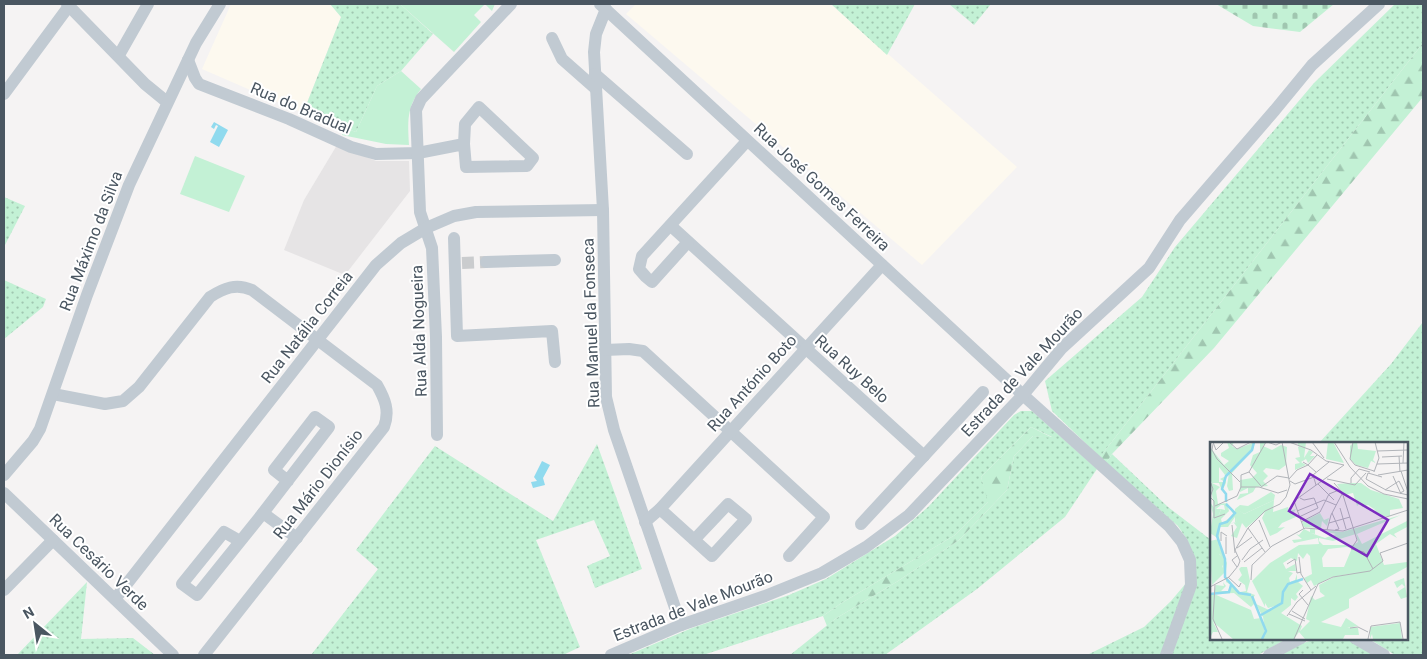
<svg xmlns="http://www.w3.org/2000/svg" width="1427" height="659" viewBox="0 0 1427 659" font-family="Roboto,sans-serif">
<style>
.commercial{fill:#fdf9ef}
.education{fill:#e6e4e5}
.grass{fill:url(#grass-dots)}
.forest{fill:url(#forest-firs)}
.cemetery{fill:url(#cemetery-stones)}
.park{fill:#c3f1d5}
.water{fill:#90daee}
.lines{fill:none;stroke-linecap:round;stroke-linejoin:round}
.minor-tunnel{stroke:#caccce;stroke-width:12;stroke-dasharray:12 6;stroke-linecap:butt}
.minor{stroke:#c1cad2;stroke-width:12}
.labels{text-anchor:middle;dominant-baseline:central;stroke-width:4;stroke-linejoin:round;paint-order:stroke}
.street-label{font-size:16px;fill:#4a5661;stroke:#fff}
.inset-river{fill:none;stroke:#90daee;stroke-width:2.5}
.inset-road{fill:none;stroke:#b1b4b9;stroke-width:1}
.view{fill:#7b2cbf;fill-opacity:0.15;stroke:#7b2cbf;stroke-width:2.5}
.inset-edge{fill:none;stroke:#4a5661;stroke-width:2.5}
</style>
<defs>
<pattern id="grass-dots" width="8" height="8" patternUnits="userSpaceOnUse" patternTransform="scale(1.25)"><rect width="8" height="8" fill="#c3f1d5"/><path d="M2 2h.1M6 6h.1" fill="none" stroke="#a0c6b0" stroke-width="1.8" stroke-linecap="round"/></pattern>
<pattern id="forest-firs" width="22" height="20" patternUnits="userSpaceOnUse" patternTransform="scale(1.25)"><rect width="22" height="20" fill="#c3f1d5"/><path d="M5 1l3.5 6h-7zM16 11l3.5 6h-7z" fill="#a0c6b0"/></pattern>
<pattern id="cemetery-stones" width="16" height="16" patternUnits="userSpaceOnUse" patternTransform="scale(1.25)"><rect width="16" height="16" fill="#c3f1d5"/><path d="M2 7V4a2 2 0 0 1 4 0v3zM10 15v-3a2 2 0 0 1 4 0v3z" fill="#a0c6b0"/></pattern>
</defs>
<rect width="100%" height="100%" fill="#f5f3f3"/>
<g class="commercial">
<path d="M231,4H330L341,17L303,113L202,69Z"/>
<path d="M636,4H831L1017,167L922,265L626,14Z"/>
</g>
<path class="education" d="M337,145L376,161H409L410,191L345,275L284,250L304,200Z"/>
<g class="grass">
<path d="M330,4H400L433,34L401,71L377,86L356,132L303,113L341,17Z"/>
<path d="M831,4H915L887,55Z"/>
<path d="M949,4H991L974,25Z"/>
<path d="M1395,4H1423V43L1100,457L1052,411L1045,381L1142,297L1175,247L1314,83Z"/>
<path d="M4,197L25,206L4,247Z"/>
<path d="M4,280L46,299L43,307L4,339Z"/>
<path d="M1423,322V655H1395L1368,638H1406V443H1319L1391,364Z"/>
<path d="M1021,411H1032L1097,469L1065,517L977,589L885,655H790L835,619L898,581L959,540L1007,490L1014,456L1033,436L1052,437L1031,427L981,477L989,501L955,535L840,604L823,616L703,655H628L692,628L789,595L826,579L895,536L928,507L1014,415Z"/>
<path d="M597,444L642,569L595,588L587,566L610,556L594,520L536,540L580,647L563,655H311L378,569L356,550L435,446L553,521Z"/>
<path d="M1112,454L1168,507L1211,540V638H1288L1258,655H1171L1195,587L1188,541L1178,526L1106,463Z"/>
<path d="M87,582L81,639L133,638L155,655H17Z"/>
<path d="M1187,582L1161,655H1087L1144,627L1171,601Z"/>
<path d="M1331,638C1350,638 1361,645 1376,655H1279C1298,644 1309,639 1331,638Z"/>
</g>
<g class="forest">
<path d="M1423,43V97L1214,348L1112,454L1106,463L1100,457Z"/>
<path d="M1031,427L1053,438L1033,436L1014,456L1007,490L959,540L898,581L835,619L827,626L823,616L840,604L955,535L988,502L981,477Z"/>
</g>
<path class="cemetery" d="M1216,4H1334L1300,32L1253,26Z"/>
<g class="park">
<path d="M400,4H495L492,11L485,4L474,15L481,22L454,52Z"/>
<path d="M401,71L421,89C406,108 408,122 409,145L386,144L342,135L345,128L356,132L377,86Z"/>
<path d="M195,156L245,176L229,212L180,194Z"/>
</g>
<g class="water">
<path d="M214,122L228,130L219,147L210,142L218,126L216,125L214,129L211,127Z"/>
<path d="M542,461L550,465L543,478L545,485L533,488L531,482L537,481L534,477Z"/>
</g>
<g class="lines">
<path class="minor-tunnel" d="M462,263L486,262"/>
<g class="minor">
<path d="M67,4L145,84L167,102"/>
<path d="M600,4L1023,395L1169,526L1182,542L1190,560L1191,585L1166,655"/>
<path d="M606,9L596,34L594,52L603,210L606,397L614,430L681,625"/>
<path d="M552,38L562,59L596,89"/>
<path d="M119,55L148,4"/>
<path d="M188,60L195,78L199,84L289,119L351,147L376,154L418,153L464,144L466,167L527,166L533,158L479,107L465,124L464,144"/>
<path d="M595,74L687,154"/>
<path d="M4,94L69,6"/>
<path d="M671,226L924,456"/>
<path d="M454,238L457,336L552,331L555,362"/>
<path d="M688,242L652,282L646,277L639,269L642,256L747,141"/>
<path d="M486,262L555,260"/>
<path d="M605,350L629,349L643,351L824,517L789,556"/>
<path d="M53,394L105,404L123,401L139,387L210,297C224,288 236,283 252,290L377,385C385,399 390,411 384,427L204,655"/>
<path d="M437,435L436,337L432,248L420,212L416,110L421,99L511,4"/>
<path d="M4,475L33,441L40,429L87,295L129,185L196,43L220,4"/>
<path d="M4,493L173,655"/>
<path d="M660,509L712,556L746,519L728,504L694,540"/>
<path d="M263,513L329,427L315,417L274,470L288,481"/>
<path d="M645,522L660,509L882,265"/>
<path d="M861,524L983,392"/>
<path d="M240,541L224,532L182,584L197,595L263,513L297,538"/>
<path d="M4,590L53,540"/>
<path d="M115,599L376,265L401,243L426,228L454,216L476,212L603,210"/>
<path d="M1355,638L1384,655"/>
<path d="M611,655L681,625L765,596L822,573L866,547L909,515L1023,395L1062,348L1149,268L1180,220L1275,110L1312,65L1379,4"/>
<path d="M1269,655L1301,638"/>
</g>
</g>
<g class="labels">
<g class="street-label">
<text transform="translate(301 108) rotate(23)">Rua do Bradual</text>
<text transform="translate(822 187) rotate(43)">Rua José Gomes Ferreira</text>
<text transform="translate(91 241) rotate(-69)">Rua Máximo da Silva</text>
<text transform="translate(591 323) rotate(-92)">Rua Manuel da Fonseca</text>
<text transform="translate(307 327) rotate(-52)">Rua Natália Correia</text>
<text transform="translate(419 331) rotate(-92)">Rua Alda Nogueira</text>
<text transform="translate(852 369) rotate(42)">Rua Ruy Belo</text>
<text transform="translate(1022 372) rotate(-47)">Estrada de Vale Mourão</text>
<text transform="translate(752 383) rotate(-48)">Rua António Boto</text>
<text transform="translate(318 484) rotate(-52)">Rua Mário Dionísio</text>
<text transform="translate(99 562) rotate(44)">Rua Cesário Verde</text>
<text transform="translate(693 606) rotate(-21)">Estrada de Vale Mourão</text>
</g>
</g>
<g transform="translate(1210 442)">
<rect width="198" height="198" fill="#f5f3f3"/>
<path d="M17,0H24L22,4L27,7L45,0L43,8L22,31L23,48L19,49L17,44L19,31L15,33L9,25V40H15L10,37L16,34V41L12,49L9,41H2L0,38V5L14,23L19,19L11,14V11L19,6ZM50,0H56L53,4L62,8L71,3L77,5L76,23L69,28L56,26L53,29L58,34L53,39L58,44L46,45L43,50L27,58L30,52L38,51V46L30,50V38L42,36L47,31L40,23L43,13L50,10ZM88,0H96L94,16L99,8L103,10L100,14H105L98,21L96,17L91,20L96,23L85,28V22L90,21L85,16L90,15L88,5L91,2L88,4ZM118,0H123L134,21L116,17ZM144,0H147L148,7L166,9L163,18L166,21L161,19L158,26L146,23L140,17V4ZM140,41H151L161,48L189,57H178L164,67L158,63L152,65L151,61L147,64L143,51L134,53L127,42ZM64,58L63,70L78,65L79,69L86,67L84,70L88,74L72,81L68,86L75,85L67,91L60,94L52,76L55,70L36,86L32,81L27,96L21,94L27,85L24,81L26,80L27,72L18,85H10L9,99H7L17,121L15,136L10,112L0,111V99L9,97L0,91L3,72L0,60L9,73L11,67L19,69L11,77L12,81L24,73L17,62L25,71L27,66L34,72ZM110,71L114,78L119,76L117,84L112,79L111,86L94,85L92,80ZM191,73L147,92L152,102L197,79V85L184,92L187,96L180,92L166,102L174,123L197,120V125L139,157V166L111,180L131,185L136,176L148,184L137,186H148L149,193H135L133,197H95L89,190L84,197H23L3,180L8,190H3L0,196V152L4,151L6,143L14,144L13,140L16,144L11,149H18L21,143L16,140V136L30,150L36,149L35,143L28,138L32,133L29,127L31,125H37L40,139L37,150L45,153L43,156L42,153L45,161L41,165L24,151L4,152L41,168L44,177L51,176L56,194L53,175L46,162L59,168L65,164L58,166L55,161V165L42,139L60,121L89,103L109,102L108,96L84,101L82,98L92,97L86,92L89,93L94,87L100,90V87H105V92L101,91L115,96L126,92L106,87L132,90ZM146,92L148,100L143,103H113L109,99V96L123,99ZM136,105L142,106L134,125H113L112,116L118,107ZM88,111L93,117L97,111L100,114L102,132L94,136L97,141L101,138L104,144L122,135L150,130L124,135L109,143L110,150L115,154L105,158L101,154L96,177L100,179L90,189L92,184L71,171L81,163V156L85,159L88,155L86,152L93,144L87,139V132L85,138L80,140L79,136L83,131L78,129H86L85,122L76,127L73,121L81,116L87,119ZM194,136L197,155L191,157L187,150L195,145L192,142L187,146L184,140ZM190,181L192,197H163L162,192L160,197V185Z" fill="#c3f1d5" fill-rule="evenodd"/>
<path d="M0,40L10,45L6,49L8,62L17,61L19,69L12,71L15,68L14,63H11L6,67H11L9,73L5,71ZM61,50L65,53L64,58L34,72L27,67L28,73L26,80L17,83L25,80V67L30,63L38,64ZM7,99H10L8,110L15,120L12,124L15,130L2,143L0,111L8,109Z" fill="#c3f1d5"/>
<path d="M175,57H189L193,66L180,68V74L170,75L164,67Z" fill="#c3f1d5"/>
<path class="inset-river" d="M16,60V52L12,47L16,34L42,8L44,0M16,62L25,71L17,80L10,82L7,94L15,117V135L29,151L41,153M0,152L19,150L21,143M42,154L56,189L52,197M51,173L72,161L73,150L78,142L93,137"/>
<path class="inset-road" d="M3,0L6,8L14,0M19,0L27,7L41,0M57,0L66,3L72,0M79,0L101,8L116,19L134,23L84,59M102,0L114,16M124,0L140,25L158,44L174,52L198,57M143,0L140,17L145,23L164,29M3,2L2,8L7,17L30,40M167,9L198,8M189,14L190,30M172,15L192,14M93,20L98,23L107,13M193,21L194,0M167,22L198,21M191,29L198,50M39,30L51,44M164,30L169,16L165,0M168,33L198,28M183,34L191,52M172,35L158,31L156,37L176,48L198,53M79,37L87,28L98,23L106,30M117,37L145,43L156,31M0,39L3,47L0,55M80,39L85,42L104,35M124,41L132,50L147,98L141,107L154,110L163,127M141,41V36L149,27L160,30M108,42L124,58M106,43L103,33L119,20M31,45V33L39,30L56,0M51,45L67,34L79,36M175,48L189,39L194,49L190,51M0,55L4,59V76L15,72M84,59L94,87M5,64L27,54L31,45H49L68,51L77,48M130,66L136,87M87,69L114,58L126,63M122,71L129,87L125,88M89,75L108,66L104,56L94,58L90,56M49,78L60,105M91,80L110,70L119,52L129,48M119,81L140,75M22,83L25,111M38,86L55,110M117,88L121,73L132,52M16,95V112M11,99V90L17,94M27,106L42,95M89,115L91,132L101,148M32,118L40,107L53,98M34,120L52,106M77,122L85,117L87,131L91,130M42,123L62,104L95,86L133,89L198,68M28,124L30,119L25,108L38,86L55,69L70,62L76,55L80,43L72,0M27,125L22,118L27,114M18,135L29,145L31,141M41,138L42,123M5,143L3,177L12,197M0,145L19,135L28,124M93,148L89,152L98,163M82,169L95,177M79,172L95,179M77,174L87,160L106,144M140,186L148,185L158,190M84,197L108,142L123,135L160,129L173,119L170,111L198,101M158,197L161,184L190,180L193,197"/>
<path class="view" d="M100,32L178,78L157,114L79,69Z"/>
<rect width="198" height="198" class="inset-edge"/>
</g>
<rect width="1427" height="659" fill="none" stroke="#4a5661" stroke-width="10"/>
<g transform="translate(35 624) rotate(330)" stroke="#ffffff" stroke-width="4" paint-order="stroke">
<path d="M0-4L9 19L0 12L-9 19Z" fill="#4a5661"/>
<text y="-8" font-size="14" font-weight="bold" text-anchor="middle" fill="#4a5661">N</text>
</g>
</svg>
